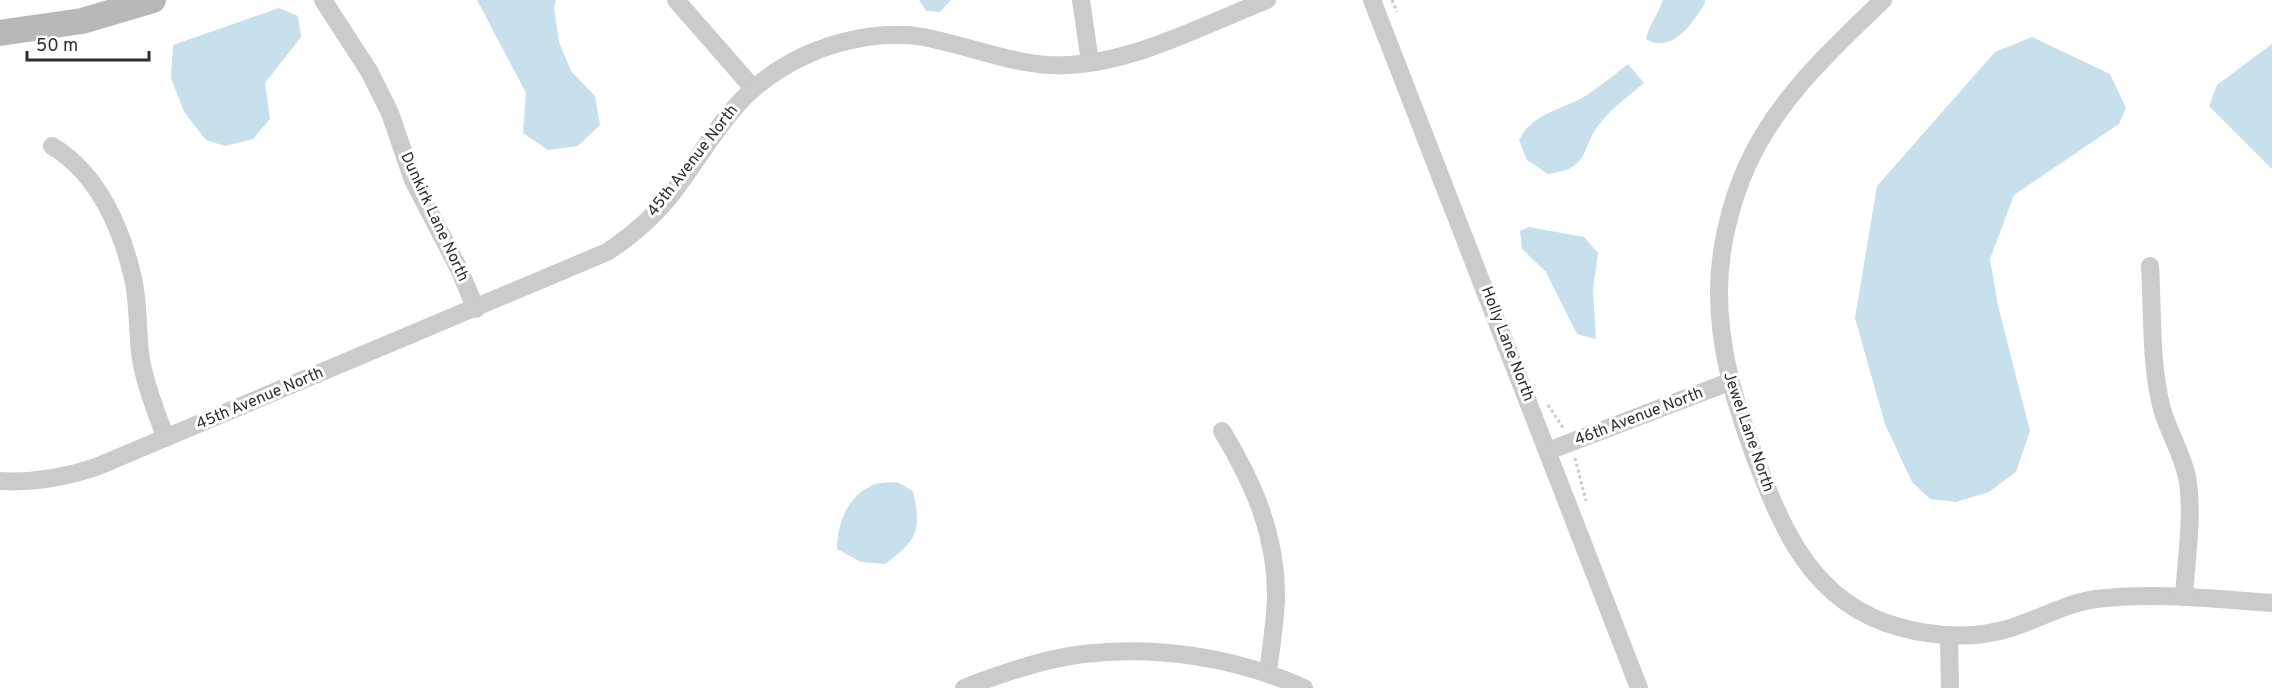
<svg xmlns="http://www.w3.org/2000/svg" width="2272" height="688" viewBox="0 0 2272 688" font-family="Overpass,sans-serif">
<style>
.water{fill:#c8dfec}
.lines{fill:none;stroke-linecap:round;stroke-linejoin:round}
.path{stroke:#cbcbcb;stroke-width:3;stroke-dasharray:3 3;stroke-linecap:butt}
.street{stroke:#cbcbcb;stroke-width:18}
.secondary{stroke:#b8b8b8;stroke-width:26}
.labels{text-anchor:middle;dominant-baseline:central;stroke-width:6;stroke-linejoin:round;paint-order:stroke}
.street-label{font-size:16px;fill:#2e2e2e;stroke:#fff}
</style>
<rect width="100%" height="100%" fill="#fff"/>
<g class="water">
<path d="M477,0H556L554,8L559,42L571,71L595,96L600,125L578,146L548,150L523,133L526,93Z"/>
<path d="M919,0H951L940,12L926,11Z"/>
<path d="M1663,0H1705V3C1694,21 1673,55 1646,39C1649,24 1658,15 1663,0Z"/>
<path d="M279,8L298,16L301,37L265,83L270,119L253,139L225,146L206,140L184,112L171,78L173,45Z"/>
<path d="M2032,37L2110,74L2126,108L2119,124L2014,195L1990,259L1998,306L2030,431L2016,472L1989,492L1956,502L1930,499L1912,482L1885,424L1855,318L1877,186L1995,52Z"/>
<path d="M2272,44V169L2209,106L2217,85Z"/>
<path d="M1628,64L1644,83C1630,95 1613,107 1601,122C1579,148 1593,168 1548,174L1527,160L1519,140C1533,112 1563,110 1587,95C1601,86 1615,74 1628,64Z"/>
<path d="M1529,227L1584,237L1598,253L1593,289L1596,339L1577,334L1546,272L1522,249L1520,231Z"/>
<path d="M897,482L913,491C922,531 917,540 885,564L861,562L837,549C837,524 847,496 873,485C879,482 890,483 897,482Z"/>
</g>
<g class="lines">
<g class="path">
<path d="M1392,0L1397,12"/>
<path d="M1548,405L1564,429"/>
<path d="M1575,458L1586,501"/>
</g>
<g class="street">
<path d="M323,0L369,71L390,113L413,180L459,269L476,309"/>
<path d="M676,0L753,88"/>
<path d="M1081,0L1090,62"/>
<path d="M1372,0L1639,688"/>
<path d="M1883,0C1831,50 1777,99 1747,166C1730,204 1719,250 1719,292C1719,349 1734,399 1753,452C1782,528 1811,603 1899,627C1935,637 1974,639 2011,628C2039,619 2066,603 2096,599C2155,592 2214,599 2272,603"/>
<path d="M52,146C99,174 123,231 134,283C139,308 137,335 141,360C146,387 156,413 166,438"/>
<path d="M2150,266C2153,313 2150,364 2162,409C2169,434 2184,456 2188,482C2193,519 2186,560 2184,597"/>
<path d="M1222,431C1254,484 1277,536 1276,599C1275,623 1271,648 1268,672"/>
<path d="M1548,451L1729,382"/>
<path d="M0,481C34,483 63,478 96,467L607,252C633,235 655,216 674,191C717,134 734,89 804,56C838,40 885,30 923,37C972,46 1019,68 1069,65C1137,61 1204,25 1267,0"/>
<path d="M1949,636L1950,688"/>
<path d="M964,688C1002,673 1043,659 1083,654C1158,645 1237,658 1304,688"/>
</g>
<path class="secondary" d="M0,33L82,21L153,0"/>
</g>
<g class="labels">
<g class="street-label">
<text transform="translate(693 161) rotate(-52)">45th Avenue North</text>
<text transform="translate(434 217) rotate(65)">Dunkirk Lane North</text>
<text transform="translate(1507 344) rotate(69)">Holly Lane North</text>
<text transform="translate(260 399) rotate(-23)">45th Avenue North</text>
<text transform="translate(1639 417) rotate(-21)">46th Avenue North</text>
<text transform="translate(1748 432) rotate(71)">Jewel Lane North</text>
</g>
</g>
<path d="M27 51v9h122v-9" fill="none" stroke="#2e2e2e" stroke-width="3"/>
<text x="36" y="51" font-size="18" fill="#2e2e2e" stroke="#ffffff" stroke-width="4.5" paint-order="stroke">50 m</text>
</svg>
